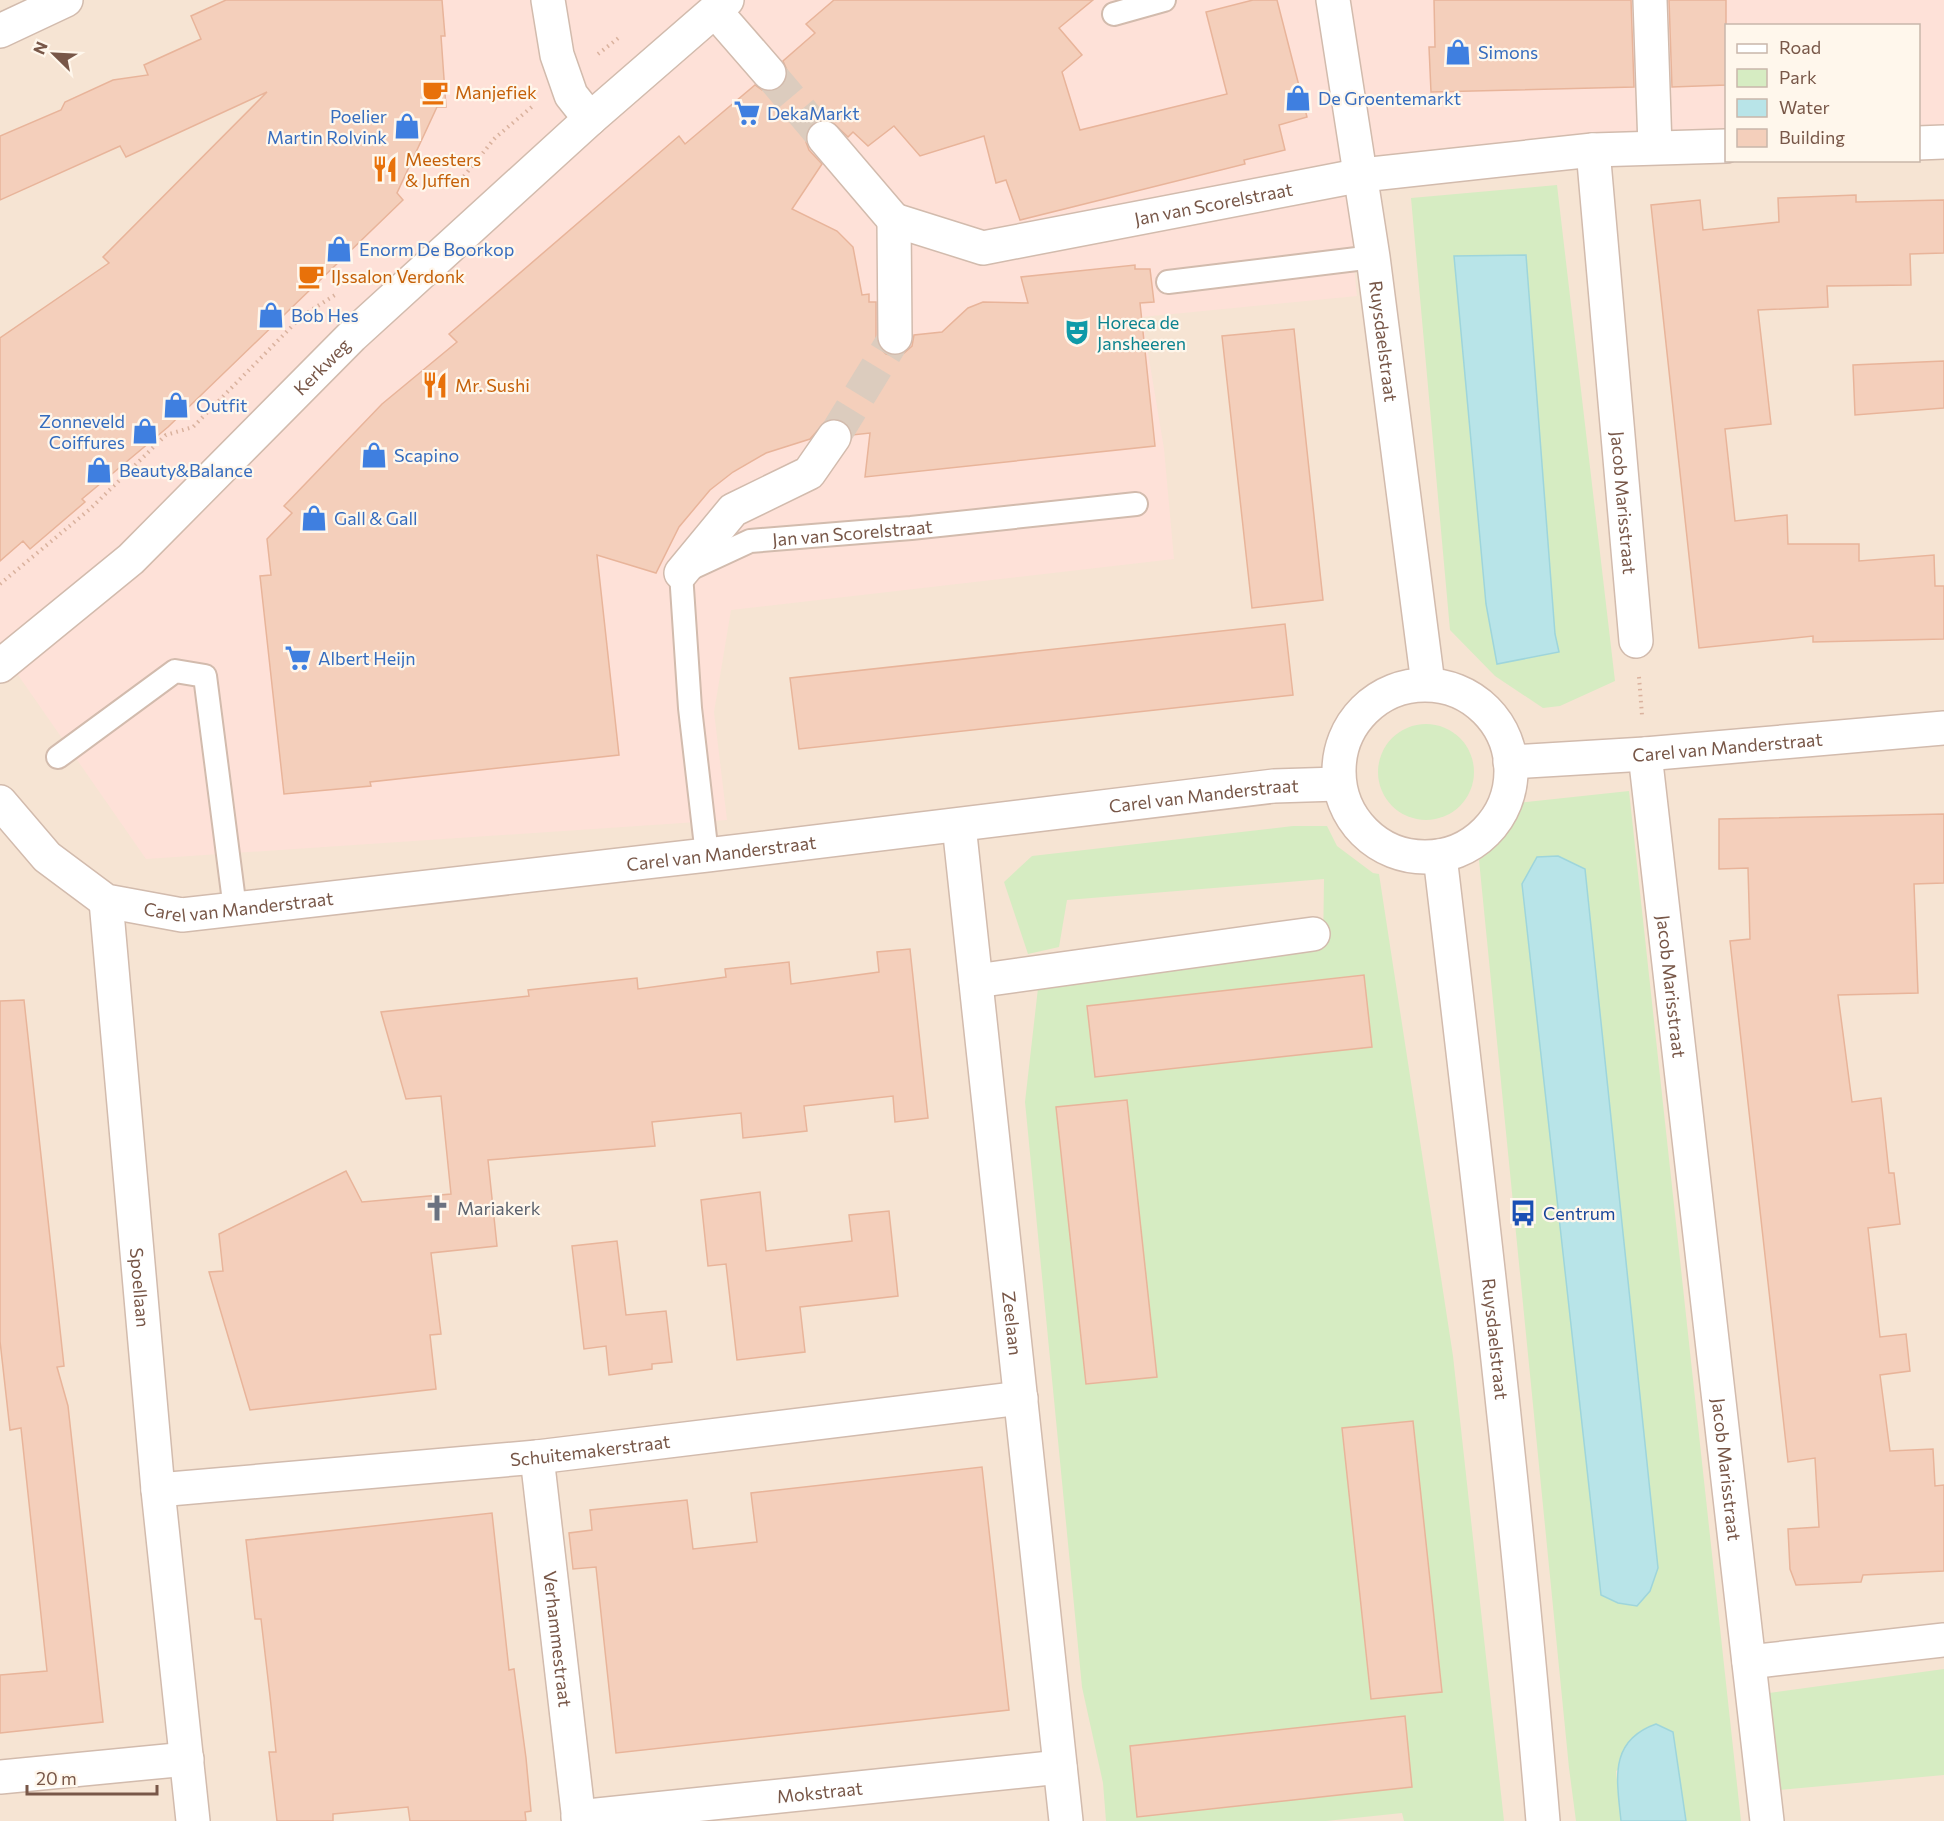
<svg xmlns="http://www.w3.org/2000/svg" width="1944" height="1821" viewBox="0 0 1944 1821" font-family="Commissioner,sans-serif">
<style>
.residential{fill:#f6e4d3;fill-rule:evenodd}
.commercial{fill:#fee1d8}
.green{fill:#d6ecc2;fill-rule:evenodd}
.water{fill:#b8e4e8;stroke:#9ed5db;stroke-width:1.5}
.building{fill:#f4cfbb;stroke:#e8b49a;stroke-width:1.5}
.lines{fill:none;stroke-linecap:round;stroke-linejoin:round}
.pedestrian-tunnel{stroke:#dcccbe;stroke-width:33;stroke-dasharray:33 16;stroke-linecap:butt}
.service-casing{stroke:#d2bbad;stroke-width:26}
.pedestrian-casing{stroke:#d2bbad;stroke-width:36}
.minor-casing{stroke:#d2bbad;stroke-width:36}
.tertiary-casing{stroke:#d2bbad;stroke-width:36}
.path{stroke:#dab29e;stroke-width:4;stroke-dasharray:1.5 4.5;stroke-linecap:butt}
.service{stroke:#fff;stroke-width:22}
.pedestrian{stroke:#fff;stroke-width:33}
.minor{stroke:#fff;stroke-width:33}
.tertiary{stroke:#fff;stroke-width:33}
.labels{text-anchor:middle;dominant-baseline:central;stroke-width:4.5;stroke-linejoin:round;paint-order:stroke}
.shop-label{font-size:18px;fill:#366cbe;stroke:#fff7ec;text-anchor:start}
.food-label{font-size:18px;fill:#c56008;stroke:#fff7ec;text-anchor:start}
.street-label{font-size:18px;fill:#785748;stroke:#fff7ec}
.culture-label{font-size:18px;fill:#0d838f;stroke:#fff7ec;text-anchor:start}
.worship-label{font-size:18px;fill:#5b616d;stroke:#fff7ec;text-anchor:start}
.transit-label{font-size:18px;fill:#164399;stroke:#fff7ec;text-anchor:start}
</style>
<rect width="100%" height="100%" fill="#fdf3e5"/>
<path class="residential" d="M0,0H1944V1821H0ZM1726,26H1918V160H1726Z"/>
<path class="commercial" d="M358,0H1944V142L1919,143L1918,26H1726V146L1362,175L1353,256L1357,296L1142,317L1164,449L1174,559L731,610L714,712L727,820L146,859L0,649V396Z"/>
<g class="green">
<path d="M1557,185L1615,681L1560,706L1543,708L1495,676L1450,630L1411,198ZM1526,255L1555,634L1559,652L1498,664L1486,604L1454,256Z"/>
<circle cx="1426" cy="772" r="48"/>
<path d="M1629,791L1741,1821H1686L1673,1732L1616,1771L1621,1821H1576L1569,1768L1479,860L1489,852L1516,810L1517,803ZM1585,869L1658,1568L1650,1591Z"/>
<path d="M1293,826H1327L1337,846L1373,873L1379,874L1453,1356L1504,1821H1404L1402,1813L1326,1821H1106L1103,1783L1082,1687L1025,1102L1038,988L1323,949L1324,879L1067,900L1059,947L1028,954L1004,882L1032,856Z"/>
<path d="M1944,1669V1775L1779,1790L1769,1693Z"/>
</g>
<g class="water">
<path d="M1526,255L1555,634L1559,652L1497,664L1486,604L1454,256Z"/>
<path d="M1558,856L1585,869L1658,1568L1650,1591L1637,1606L1618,1603L1601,1595L1522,884L1537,857Z"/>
<path d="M1656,1724L1673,1732L1686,1821H1621C1617,1780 1608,1741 1656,1724Z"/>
</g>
<g class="building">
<path d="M226,0H442L445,36H441L446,107H437L397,193L403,200L168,427L82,499L85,502L30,549L23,541L0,561V338L109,263L103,257L267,92L126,157L120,146L0,200V136L61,110L65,102L113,80L148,75L144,65L201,39L191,16Z"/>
<path d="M834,0H1093L1059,28L1082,55L1062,72L1080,130L1227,94L1206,12L1253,0H1277L1307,117L1279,125L1285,150L1244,160L1245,164L1020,220L1006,180L996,183L984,136L920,156L894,126L868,146L853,132L848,137L830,120H820L812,123L806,132V142L809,150L822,164L792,209L837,231L853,247L862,295L869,294V302H876V338L879,347L886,354L895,356L904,353L912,346L914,335L942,332L968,308L983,302L1028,303L1021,277L1135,265V269H1150L1154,302L1140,303L1155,446L865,477L870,433L852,435L844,421L836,418L827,420L810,439L766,453L733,472L710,490L679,527L656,573L597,555L619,755L370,782L371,786L284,794L260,576L271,575L267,539L292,513L284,506L382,404L457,342L449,334L679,136L685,144L755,85L762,90L772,91L782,87L786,80L787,70L783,61L815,33L806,24Z"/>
<path d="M1434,0H1631L1634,87L1431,92L1429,47H1435Z"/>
<path d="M1669,0H1726V85L1672,87Z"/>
<path d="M1856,195V202L1944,200V253L1910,254L1911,285L1827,286L1828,307L1758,310L1771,424L1725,429L1735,521L1787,515L1788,544H1859V561L1934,555L1935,586H1944V639L1813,642V636L1699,648L1651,205L1700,200L1703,230L1779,222L1778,198Z"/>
<path d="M1294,329L1323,600L1252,608L1222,336Z"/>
<path d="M1944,361V408L1855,415L1853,365Z"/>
<path d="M1285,624L1293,695L799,749L790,678Z"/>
<path d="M1944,814V883L1914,884L1918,993L1838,995L1852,1102L1881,1098L1889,1173H1894L1900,1224L1868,1228L1880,1337L1906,1334L1910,1371L1880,1375L1890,1451L1933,1449L1935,1486L1944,1485V1571L1863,1575L1861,1582L1796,1585L1790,1569L1788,1529L1819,1527L1815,1458L1788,1462L1730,941L1750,939L1748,868L1719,869V819Z"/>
<path d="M910,949L928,1118L895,1122L893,1096L804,1106L807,1131L743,1138L741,1113L652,1122L655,1146L488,1160L497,1246L431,1253L441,1334L430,1335L436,1389L250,1410L209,1272L223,1271L219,1234L346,1171L362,1202L451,1194L441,1096L406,1099L381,1012L529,996L528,990L637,978L638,989L726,977L725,969L789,962L791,984L879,972L877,952Z"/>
<path d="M1364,975L1372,1047L1095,1077L1087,1006Z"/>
<path d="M24,1000L64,1366L57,1367L68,1406L103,1722L0,1733V1675L47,1671L21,1428L10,1430L0,1341V1001Z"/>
<path d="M1127,1100L1157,1377L1086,1384L1056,1107Z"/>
<path d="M760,1192L766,1251L852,1241L849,1215L889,1211L898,1296L800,1307L805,1352L737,1360L726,1264L708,1266L701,1200Z"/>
<path d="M617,1241L626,1315L666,1311L672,1362L652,1364V1369L609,1375L606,1346L584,1349L572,1246Z"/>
<path d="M1413,1421L1442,1692L1371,1699L1342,1428Z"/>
<path d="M982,1467L1009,1710L616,1753L596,1567L573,1569L569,1533L592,1530L590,1510L687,1500L693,1549L757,1542L751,1493Z"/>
<path d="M492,1513L509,1670L514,1669L526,1758L531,1811L525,1812L526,1821H410L408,1807L333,1814V1821H277L269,1752H276L270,1696L261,1619H255L246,1540Z"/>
<path d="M1405,1716L1412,1787L1137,1817L1130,1746Z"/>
</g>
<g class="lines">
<g class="pedestrian-tunnel">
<path d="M769,73L824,138"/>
<path d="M834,437L895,337"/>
</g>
<g class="service-casing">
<g id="service">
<path d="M1114,14L1164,0"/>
<path d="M1168,282L1373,257"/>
<path d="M58,757L175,671L205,676L235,909"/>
<path id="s1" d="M707,855L690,708L681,573L750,541L911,528L1136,504"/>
</g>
</g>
<g class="pedestrian-casing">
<g id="pedestrian">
<path d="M715,11L769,73"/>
<path d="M824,138L894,220"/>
<path id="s2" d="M894,220L983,248L1362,175"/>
<path d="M894,220L895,337"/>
<path d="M681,573L733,510L809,473L834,437"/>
</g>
</g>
<g class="minor-casing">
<g id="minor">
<path d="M548,0L557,55L571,95L590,119"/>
<path id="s3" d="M1333,0L1373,257L1428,684"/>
<path d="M1650,0L1655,147"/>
<path d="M0,31L66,0"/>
<path d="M1918,143L1944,142"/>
<path id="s4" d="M1593,150L1636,641"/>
<path d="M1362,175L1593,150L1726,146"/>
<path id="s5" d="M0,666L131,559L352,336L590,119L727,0"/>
<path id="s6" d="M1645,754L1767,1821"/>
<path id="s7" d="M959,825L1066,1821"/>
<path id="s8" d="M106,901L158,1490L193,1821"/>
<path d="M976,981L1313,934"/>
<path id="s9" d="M537,1457L579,1821"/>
<path id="s10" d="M158,1490L537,1457L1021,1398"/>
<path d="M1749,1662L1944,1640"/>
<path d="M0,1777L187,1759"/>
<path id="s11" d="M578,1817L1060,1767"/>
</g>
</g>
<g class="tertiary-casing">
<g id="tertiary">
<circle cx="1425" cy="771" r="86"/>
<path id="s12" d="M1510,762L1645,754L1944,728"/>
<path id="s13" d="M0,802L47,857L106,901L182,915L707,855L1274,786L1338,784"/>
<path id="s14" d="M1440,856C1478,1178 1516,1498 1543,1821"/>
</g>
</g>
<g class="path">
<path d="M598,54L621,36"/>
<path d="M460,181L495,138L534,105"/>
<path d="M0,584L90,509L166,435L193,427L302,316L335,295"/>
<path d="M1639,677L1642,715"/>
</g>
<use href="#service" class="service"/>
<use href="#pedestrian" class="pedestrian"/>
<use href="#minor" class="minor"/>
<use href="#tertiary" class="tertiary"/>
</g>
<defs>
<g id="shop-bare" transform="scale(2.07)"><path d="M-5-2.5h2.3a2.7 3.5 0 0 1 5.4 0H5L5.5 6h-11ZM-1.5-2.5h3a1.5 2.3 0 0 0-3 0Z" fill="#3f7fe0" stroke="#fff7ec" stroke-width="2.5" paint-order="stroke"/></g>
<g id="cafe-bare" transform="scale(2.07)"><path d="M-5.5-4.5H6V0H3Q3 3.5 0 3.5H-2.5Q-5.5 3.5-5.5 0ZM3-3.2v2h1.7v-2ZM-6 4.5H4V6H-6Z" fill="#e8710a" stroke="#fff7ec" stroke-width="2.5" paint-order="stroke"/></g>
<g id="supermarket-bare" transform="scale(2.07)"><path d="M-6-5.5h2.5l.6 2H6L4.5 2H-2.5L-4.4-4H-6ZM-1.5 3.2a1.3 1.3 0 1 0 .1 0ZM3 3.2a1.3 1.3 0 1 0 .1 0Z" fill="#3f7fe0" stroke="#fff7ec" stroke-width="2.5" paint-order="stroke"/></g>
<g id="restaurant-bare" transform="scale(2.07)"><path d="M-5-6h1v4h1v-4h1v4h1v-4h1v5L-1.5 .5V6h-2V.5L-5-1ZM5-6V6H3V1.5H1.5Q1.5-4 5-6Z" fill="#e8710a" stroke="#fff7ec" stroke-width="2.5" paint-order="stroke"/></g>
<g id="theatre-bare" transform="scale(2.07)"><path d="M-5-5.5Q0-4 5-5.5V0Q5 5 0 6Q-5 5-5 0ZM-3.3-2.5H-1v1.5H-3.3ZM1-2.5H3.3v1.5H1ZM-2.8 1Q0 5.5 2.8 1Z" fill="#0f9aa8" stroke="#fff7ec" stroke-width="2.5" paint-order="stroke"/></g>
<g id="church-bare" transform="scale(2.07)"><path d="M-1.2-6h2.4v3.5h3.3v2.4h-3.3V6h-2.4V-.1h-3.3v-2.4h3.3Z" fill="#6b7280" stroke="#fff7ec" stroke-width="2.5" paint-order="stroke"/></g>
<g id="bus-bare" transform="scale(2.07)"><path d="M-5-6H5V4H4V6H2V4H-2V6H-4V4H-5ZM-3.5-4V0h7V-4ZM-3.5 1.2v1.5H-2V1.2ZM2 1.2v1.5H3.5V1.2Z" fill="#1a4fb4" stroke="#fff7ec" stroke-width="2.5" paint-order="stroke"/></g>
</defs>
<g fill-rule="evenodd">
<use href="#shop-bare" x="1458" y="52"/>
<use href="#cafe-bare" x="435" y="92"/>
<use href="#shop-bare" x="1298" y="98"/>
<use href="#supermarket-bare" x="747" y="113"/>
<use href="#shop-bare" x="407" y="126"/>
<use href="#restaurant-bare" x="385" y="169"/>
<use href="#shop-bare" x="339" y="249"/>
<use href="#cafe-bare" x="311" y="276"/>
<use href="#shop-bare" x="271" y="315"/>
<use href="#theatre-bare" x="1077" y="332"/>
<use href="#restaurant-bare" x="435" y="385"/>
<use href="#shop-bare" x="176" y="405"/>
<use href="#shop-bare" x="145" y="431"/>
<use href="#shop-bare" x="374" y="455"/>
<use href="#shop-bare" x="99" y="470"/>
<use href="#shop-bare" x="314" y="518"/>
<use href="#supermarket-bare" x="298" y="658"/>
<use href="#church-bare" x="437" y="1208"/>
<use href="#bus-bare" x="1523" y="1213"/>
</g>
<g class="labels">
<g class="shop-label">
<text x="1478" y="52">Simons</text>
<text x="1318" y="98">De Groentemarkt</text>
<text x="767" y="113">DekaMarkt</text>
<text x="387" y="116" text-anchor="end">Poelier<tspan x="387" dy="21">Martin Rolvink</tspan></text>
<text x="359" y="249">Enorm De Boorkop</text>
<text x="291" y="315">Bob Hes</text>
<text x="196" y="405">Outfit</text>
<text x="125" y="421" text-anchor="end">Zonneveld<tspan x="125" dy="21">Coiffures</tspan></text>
<text x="394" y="455">Scapino</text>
<text x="119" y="470">Beauty&amp;Balance</text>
<text x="334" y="518">Gall &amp; Gall</text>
<text x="318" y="658">Albert Heijn</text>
</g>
<g class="food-label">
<text x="455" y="92">Manjefiek</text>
<text x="405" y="159">Meesters<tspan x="405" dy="21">&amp; Juffen</tspan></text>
<text x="331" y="276">IJssalon Verdonk</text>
<text x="455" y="385">Mr. Sushi</text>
</g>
<g class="street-label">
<text stroke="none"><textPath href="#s2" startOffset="328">Jan van Scorelstraat</textPath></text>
<text stroke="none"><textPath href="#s3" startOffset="345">Ruysdaelstraat</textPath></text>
<text stroke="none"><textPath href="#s5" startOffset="440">Kerkweg</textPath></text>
<text stroke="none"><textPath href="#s4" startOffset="354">Jacob Marisstraat</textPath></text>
<text stroke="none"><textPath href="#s1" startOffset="462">Jan van Scorelstraat</textPath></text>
<text stroke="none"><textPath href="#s12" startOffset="218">Carel van Manderstraat</textPath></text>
<text stroke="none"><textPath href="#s13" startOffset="1252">Carel van Manderstraat</textPath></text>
<text stroke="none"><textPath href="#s13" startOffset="766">Carel van Manderstraat</textPath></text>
<text stroke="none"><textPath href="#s13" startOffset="280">Carel van Manderstraat</textPath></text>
<text stroke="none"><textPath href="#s6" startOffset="234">Jacob Marisstraat</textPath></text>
<text stroke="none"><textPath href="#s8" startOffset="388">Spoellaan</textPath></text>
<text stroke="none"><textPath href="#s7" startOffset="501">Zeelaan</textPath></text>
<text stroke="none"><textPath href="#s14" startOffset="486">Ruysdaelstraat</textPath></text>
<text stroke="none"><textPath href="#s10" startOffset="434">Schuitemakerstraat</textPath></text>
<text stroke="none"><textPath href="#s6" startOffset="720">Jacob Marisstraat</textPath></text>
<text stroke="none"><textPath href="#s9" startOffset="183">Verhammestraat</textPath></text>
<text stroke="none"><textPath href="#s11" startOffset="243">Mokstraat</textPath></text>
</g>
<g class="culture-label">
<text x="1097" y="322">Horeca de<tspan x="1097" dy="21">Jansheeren</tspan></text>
</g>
<g class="worship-label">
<text x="457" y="1208">Mariakerk</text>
</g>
<g class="transit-label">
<text x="1543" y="1213">Centrum</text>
</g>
</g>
<rect x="1725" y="24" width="195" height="138" fill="#fff7ec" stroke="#c9b7aa" stroke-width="1.5"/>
<rect x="1737" y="44" width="30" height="9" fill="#ffffff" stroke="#c9b7aa" stroke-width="1.5"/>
<text x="1779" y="54" font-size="18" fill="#785748">Road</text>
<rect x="1737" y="69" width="30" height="18" fill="#d6ecc2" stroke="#c9b7aa" stroke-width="1.5"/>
<text x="1779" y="84" font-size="18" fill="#785748">Park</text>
<rect x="1737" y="99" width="30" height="18" fill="#b8e4e8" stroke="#c9b7aa" stroke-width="1.5"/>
<text x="1779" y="114" font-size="18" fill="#785748">Water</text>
<rect x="1737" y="129" width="30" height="18" fill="#f4cfbb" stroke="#c9b7aa" stroke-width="1.5"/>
<text x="1779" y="144" font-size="18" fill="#785748">Building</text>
<g transform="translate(54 54) rotate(294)" stroke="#fff7ec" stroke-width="4.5" paint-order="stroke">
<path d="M0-4.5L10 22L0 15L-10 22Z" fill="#785748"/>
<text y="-9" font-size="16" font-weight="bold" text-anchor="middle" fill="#785748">N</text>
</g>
<path d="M27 1785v9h130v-9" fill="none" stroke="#785748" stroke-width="3"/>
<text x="36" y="1785" font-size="18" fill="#785748" stroke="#fff7ec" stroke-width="4.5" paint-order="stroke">20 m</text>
</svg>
